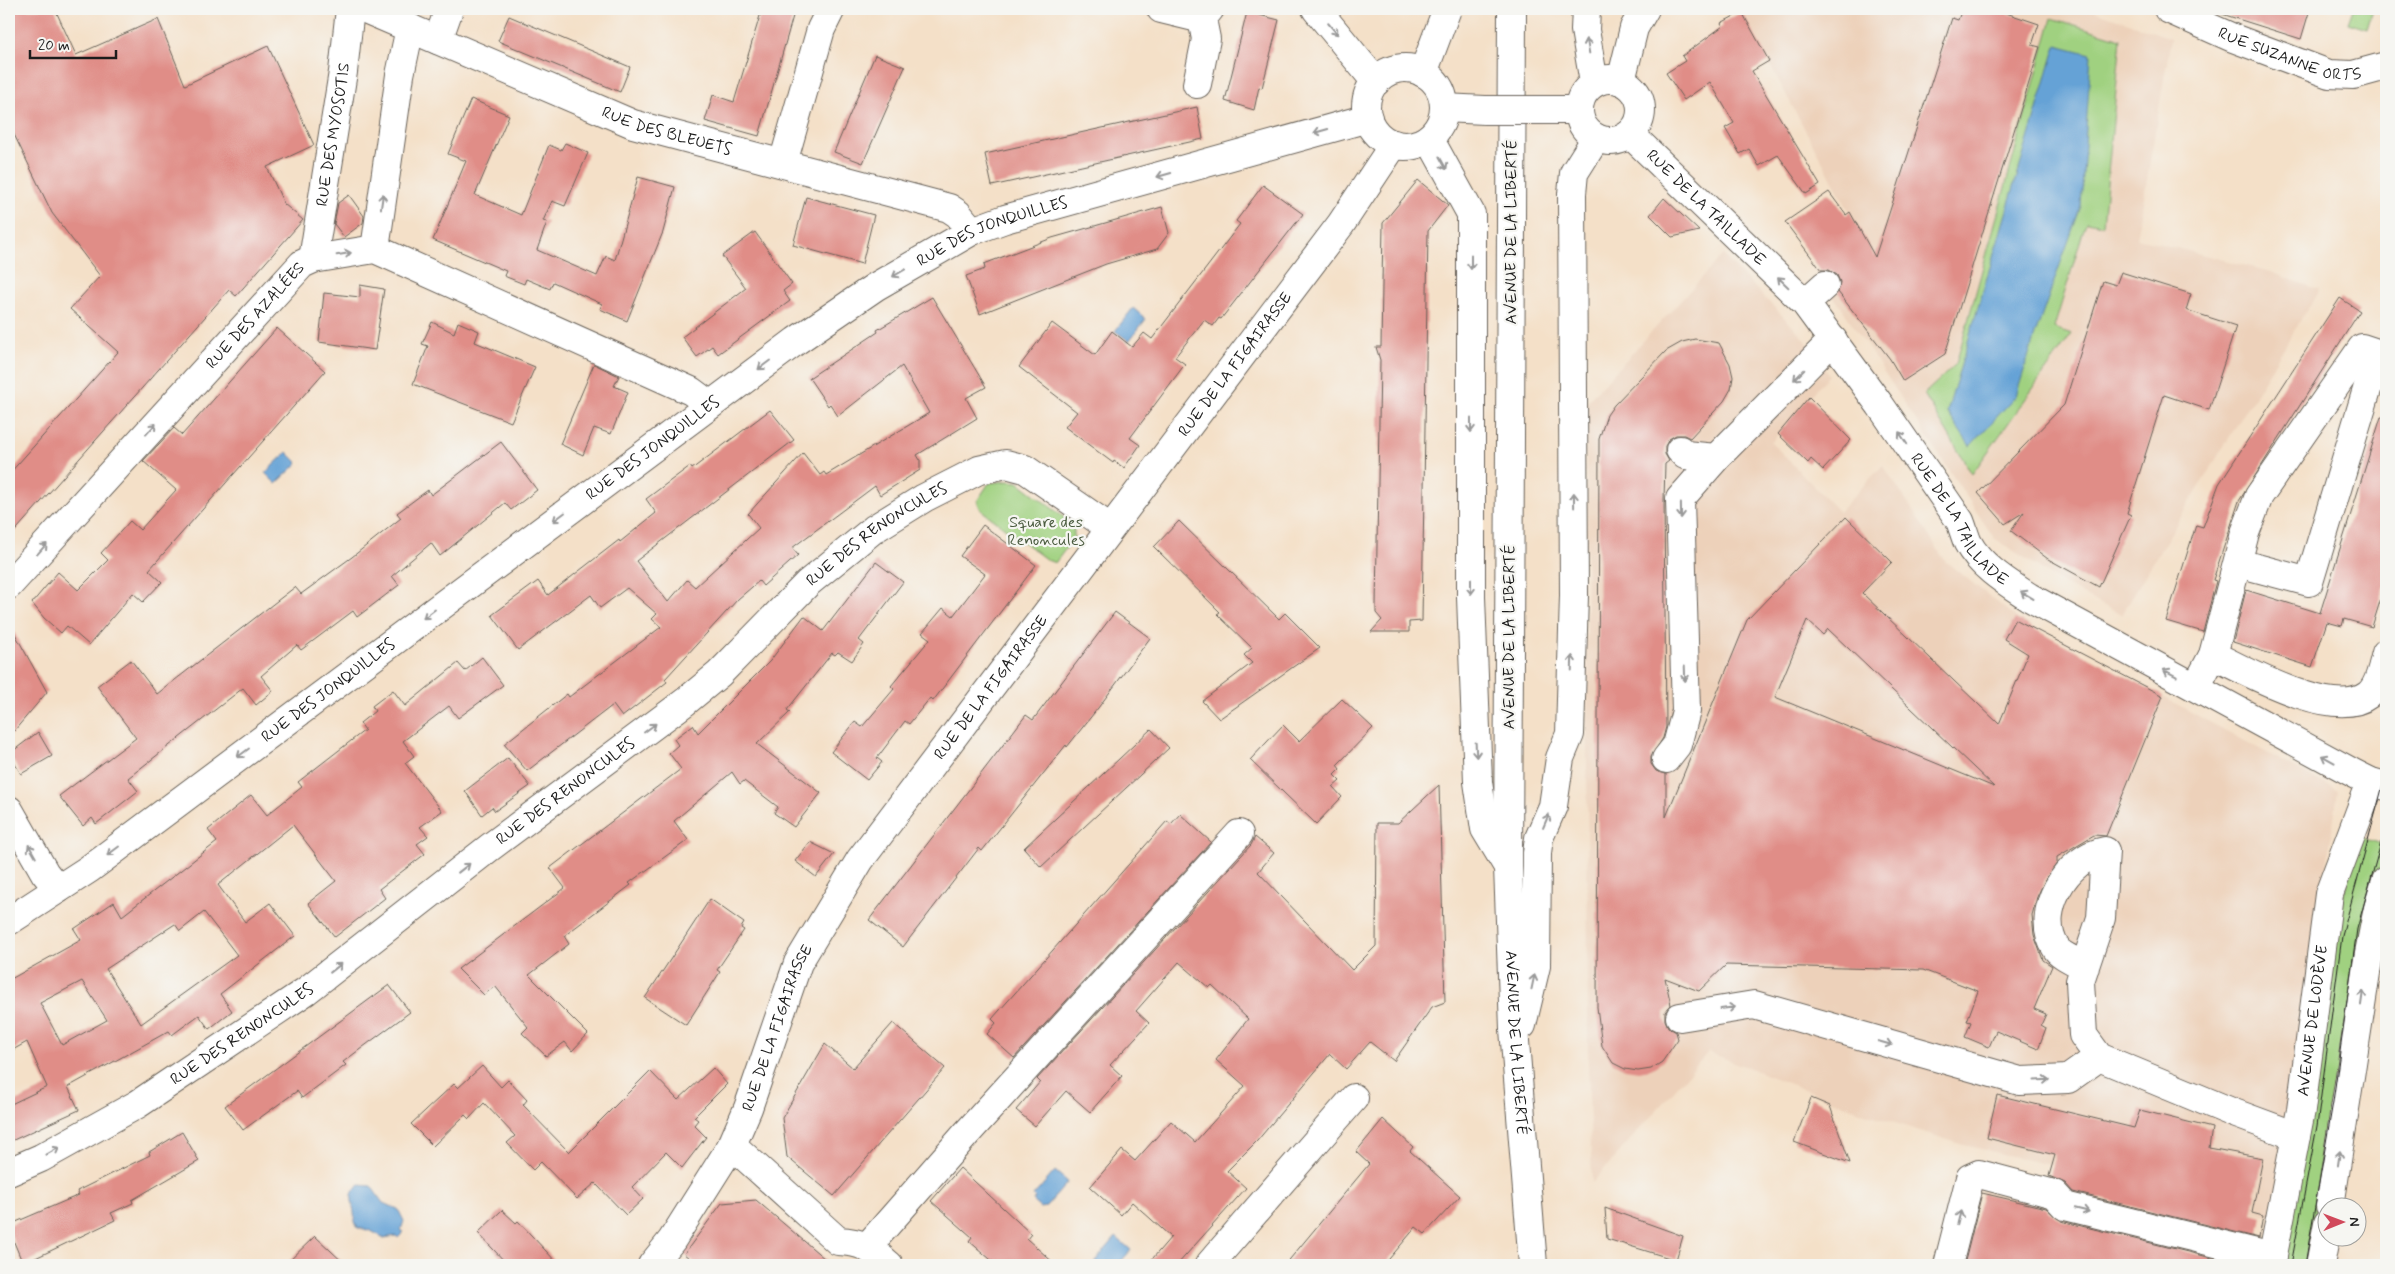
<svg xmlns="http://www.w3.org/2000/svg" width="2395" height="1274" viewBox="0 0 2395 1274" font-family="Mynerve,sans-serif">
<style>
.built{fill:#edd1ba}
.green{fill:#a0d180;stroke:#5e764e}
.water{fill:#65a2d6;stroke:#405f79}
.building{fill:#e08d87;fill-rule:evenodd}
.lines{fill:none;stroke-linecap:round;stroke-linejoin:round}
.minor-casing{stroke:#686158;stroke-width:30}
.major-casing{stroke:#686158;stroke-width:30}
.minor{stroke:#fff;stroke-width:28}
.major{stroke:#fff;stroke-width:28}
.tram{stroke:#1c1c1c;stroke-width:1}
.minor-bridge-casing{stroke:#686158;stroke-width:30;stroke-linecap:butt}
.minor-bridge{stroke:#fff;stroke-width:28}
.oneway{stroke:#999}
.labels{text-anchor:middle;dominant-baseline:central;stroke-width:4.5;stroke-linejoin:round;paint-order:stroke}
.street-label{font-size:16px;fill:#1c1c1c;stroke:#f6f6f2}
.park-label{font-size:16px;fill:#4a5b3f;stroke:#f6f6f2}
</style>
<rect width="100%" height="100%" fill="#f6f6f2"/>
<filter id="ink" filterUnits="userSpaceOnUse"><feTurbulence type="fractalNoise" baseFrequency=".02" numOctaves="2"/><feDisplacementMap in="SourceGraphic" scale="10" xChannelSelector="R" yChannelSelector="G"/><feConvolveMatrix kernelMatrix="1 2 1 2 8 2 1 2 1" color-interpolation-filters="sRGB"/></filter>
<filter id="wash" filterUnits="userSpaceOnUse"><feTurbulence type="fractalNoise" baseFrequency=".0096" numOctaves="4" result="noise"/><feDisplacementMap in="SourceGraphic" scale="20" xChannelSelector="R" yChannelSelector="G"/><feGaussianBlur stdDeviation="1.12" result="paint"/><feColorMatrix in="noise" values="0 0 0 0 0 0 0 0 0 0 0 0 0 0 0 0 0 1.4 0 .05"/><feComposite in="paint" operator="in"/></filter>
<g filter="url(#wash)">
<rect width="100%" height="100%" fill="#f4e0c8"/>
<g class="built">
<path d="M1740,9H2089L2171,38L2137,238L2271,272L2319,290L2121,615L2066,585L1994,538L1841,307L1815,270L1862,235Z"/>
<path d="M1723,255L1804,338L1829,375L1771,442L1839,512L1883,465L1946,562L2018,619L2338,791L2275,1217L1964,1145L1870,1115L1708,1052L1592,1183L1588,1062L1586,403Z"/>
</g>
<g class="green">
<path d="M2353,9H2373L2367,29L2348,23Z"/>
<path d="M2052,18L2121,39L2103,225L2086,222L2054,328L2072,334L1972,474L1924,394L1956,364Z"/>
<path d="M1007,481L1018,482L1074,525V538L1055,563L1047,560L981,510L977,501L989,483Z"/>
<path d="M2362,838L2386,845V858L2364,927L2311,1265H2281L2336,915Z"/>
</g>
<g class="water">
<path d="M2056,45L2091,54L2081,206L2035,335L2016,396L1970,446L1947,412Z"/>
<path d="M1133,308L1146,319L1129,341L1115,331Z"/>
<path d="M287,452L298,463L276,484L265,473Z"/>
<path d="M1055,1171L1068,1182L1046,1207L1041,1208L1033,1201L1035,1198L1033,1196Z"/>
<path d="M360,1185L371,1186L383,1203L398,1209L404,1221L401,1230L404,1232L398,1238L396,1236L384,1238L371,1231L358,1228C354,1222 355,1219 354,1213C353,1200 347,1194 360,1185Z"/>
<path d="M1116,1237L1131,1250L1118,1265H1092Z"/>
</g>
<g id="blocks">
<g class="building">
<path d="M9,9H55L76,55L158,19L185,85L268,46L314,145L267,167L284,204L303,220L236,296L229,290L9,538V474L118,352L70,309L100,276L52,213L9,124Z"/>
<path d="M762,9H795L759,136L705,121L713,95L734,102Z"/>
<path d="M1962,9H1994L2039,24L2032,45L2040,47L1945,354L1903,381L1890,359L1838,292L1840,282L1837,275L1829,270H1821L1785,222L1829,192L1846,215L1850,212L1875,257L1952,18L1958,20Z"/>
<path d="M2223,9H2310L2301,39L2222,14Z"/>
<path d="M1247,12L1279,20L1262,88L1259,87L1254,110L1225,101Z"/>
<path d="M1742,12L1769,61L1752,71L1820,185L1806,194L1778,155L1759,166L1749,149L1740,154L1725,128L1734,123L1710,82L1684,100L1666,73L1685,61L1682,56L1723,26L1721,23Z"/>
<path d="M509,16L630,67L620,92L498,41Z"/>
<path d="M875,55L905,67L863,163L834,152Z"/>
<path d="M471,99L509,115L475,195L521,215L549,145L561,150L565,143L588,153L565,206L552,201L543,221L547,222L537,250L597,276L606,256L615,260L638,177L675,187L663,232L627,321L600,309L602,304L553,282L550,289L526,279L524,284L504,276L506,271L433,240L466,161L448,154Z"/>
<path d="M1197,107L1203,139L992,186L985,154Z"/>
<path d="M1418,180L1448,205L1428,231L1422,621L1409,622V632H1371L1382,620L1376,613V606L1380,360L1376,347H1381L1383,223Z"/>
<path d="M1263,185L1303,214L1221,319L1219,318L1213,326L1204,320L1175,357L1185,364L1130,438L1140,445L1124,468L1114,461L1113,463L1065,427L1077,412L1019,367L1052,323L1095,355L1112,331L1132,347L1144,333L1152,339L1240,224L1236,221Z"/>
<path d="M349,195L364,216L363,223L344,237L334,224L338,203Z"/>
<path d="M806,197L874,215L862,264L793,245Z"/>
<path d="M1664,198L1699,231L1672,237L1650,215Z"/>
<path d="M1162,207L1169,233L1157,249L1106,264L980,314L966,276L985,269L984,264L1052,238Z"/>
<path d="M755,232L792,284L783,291L790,301L718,354L712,346L697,357L682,337L746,288L722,256Z"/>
<path d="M2121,272L2191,294L2186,310L2236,326L2209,410L2164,395L2127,513L2131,515L2099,587L2048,559L2011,531L2024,512L2005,524L1978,493L2064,405L2103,281L2116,285Z"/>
<path d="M360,285L384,289L375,350L319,342L324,293L360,297Z"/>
<path d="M932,297L986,387L966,398L977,418L917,455L920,460V470L880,495L875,486L792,548L798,555L763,586L759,581L738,599L665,679L667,682L622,717L613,705L527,771L504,744L567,694L569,697L661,627L652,619L657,614L627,588L600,608L591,595L518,650L492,615L538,581L548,595L619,540L620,542L656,513L646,499L690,466L692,469L770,410L794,440L636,561L668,602L687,580L695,587L759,528L748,514L803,453L820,475L824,472L826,475L929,413L902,366L838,416L830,404L828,406L809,378L878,332L877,330Z"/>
<path d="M2340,298L2360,311L2239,501L2213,580L2216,581L2203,632L2166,621L2196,525L2203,527L2219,484Z"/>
<path d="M432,322L454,333L458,322L479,331L475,342L535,367L511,422L413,384L428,346L422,344Z"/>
<path d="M277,328L325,371L149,570L162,582L143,602L133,593L89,645L67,626L61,633L44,618L32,603L58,572L78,590L108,560L101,553L130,521L140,530L176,490L143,461L174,428L182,435Z"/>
<path d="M1695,339L1719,343L1730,364L1733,377L1731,389L1724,401L1690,438L1684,435H1676L1669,439L1665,446V454L1669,461L1665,464L1664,499L1666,727L1663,738L1651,757V764L1656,771L1666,774V817L1747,620L1846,517L1892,562L1862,593L1999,724L2028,654L2004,639L2015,619L2163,696L2106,836L2094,835L2057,857V863L2045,880L2037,897L2032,915L2034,935L2043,960L2052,966L2034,1009L2046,1014L2041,1025L2046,1028L2038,1049L1996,1031L1989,1047L1965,1037L1971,1022L1967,1021L1978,991L1923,970L1726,965L1699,991L1665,978L1671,1005L1665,1012V1020L1668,1027L1676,1032L1678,1039L1662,1062L1651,1069L1638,1071L1625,1069L1613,1063L1602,1046L1597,1007L1599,439L1607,415L1614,405L1666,351L1682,342ZM1807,620L1823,635L1828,629L1994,787L1775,697Z"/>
<path d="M594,364L619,376L614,386L628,392L611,434L594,428L583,455L560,444Z"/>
<path d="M1809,397L1851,440L1823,470L1811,459L1808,463L1778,434Z"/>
<path d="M2381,417L2386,418V582L2372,627L2344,619L2342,626L2327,622L2312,667L2233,642L2246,590L2320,613Z"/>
<path d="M501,442L537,490L511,510L505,503L440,556L431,543L392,576L399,585L357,617L353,611L301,650L297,645L261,676L273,691L256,705L243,688L128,778L138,791L96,824L92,818L83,826L59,796L136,738L97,686L131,660L157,694L295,587L301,594L352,557L401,518L397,513L428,490L431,495Z"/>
<path d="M1179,521L1279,619L1285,613L1320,648L1219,719L1202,701L1252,663L1244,655L1252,648L1217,614L1220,612L1154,547Z"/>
<path d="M983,525L1036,565L933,701L930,698L909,724L905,721L877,758L882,762L867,780L831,752L855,722L862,727L894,689L891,686L930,639L922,633L943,608L953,616L985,574L960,556Z"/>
<path d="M876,562L903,582L859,640L864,644L852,661L838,652L835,655L832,653L787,710L790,712L757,744L821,793L794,827L774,813L778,807L744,781L740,784L732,772L674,821L688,840L629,883L631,885L564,936L569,944L529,975L588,1034L572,1051L565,1042L546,1056L522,1033L528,1027L495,986L484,995L458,969L565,888L550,868L681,769L669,753L678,745L674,739L693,725L698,733L770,661L804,616L823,631Z"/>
<path d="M1115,612L1150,638L1098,708L1067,747L1066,745L982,851L979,848L903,947L869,920L1026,715L1033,720Z"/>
<path d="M9,623L47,692L9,737Z"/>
<path d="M482,657L503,685L458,718L449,706L403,741L414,756L405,763L442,811L420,827L428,836L417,844L425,854L379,889L385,898L335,937L308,903L336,881L293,825L218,885L245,922L270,903L295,936L220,994L232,1011L209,1029L199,1015L172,1035L169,1031L68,1087L79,1110L9,1142V1105L47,1087L27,1042L9,1052V980L81,940L74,929L114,902L122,916L217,842L208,830L251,795L267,815L302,787L298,782L365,730L360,723L375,711L372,706L393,690L405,706L458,663L465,671ZM204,912L237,955L141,1024L106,969L175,924L180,931ZM82,981L107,1020L62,1045L40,1003Z"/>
<path d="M1342,699L1373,728L1337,765L1340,769L1334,775L1340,781L1333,787L1342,797L1316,824L1250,760L1283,725L1299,741Z"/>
<path d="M1151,729L1169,748L1041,867L1024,848Z"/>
<path d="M38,732L52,756L21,774L9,754Z"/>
<path d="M508,758L530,786L495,811L492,807L482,815L465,791Z"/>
<path d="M1439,785L1445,1002L1432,1007L1394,1061L1370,1042L1346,1069L1330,1054L1257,1141L1227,1171L1246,1188L1177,1265H1147L1171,1237L1132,1202L1121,1215L1090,1187L1122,1150L1135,1161L1171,1121L1195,1142L1245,1086L1216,1060L1248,1019L1212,985L1209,988L1179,962L1136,1011L1149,1023L1110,1065L1122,1076L1090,1112L1066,1091L1035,1126L1016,1110L1040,1082L1037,1079L1251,845L1255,837L1274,853L1258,872L1352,970L1376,946L1377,823H1398Z"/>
<path d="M1180,814L1211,842L1014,1058L987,1034L996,1023L992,1019L1167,821L1171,824Z"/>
<path d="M810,842L834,854L816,877L795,861Z"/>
<path d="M710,899L744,923L741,928L744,930L717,970L720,972L686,1025L645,998Z"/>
<path d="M389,985L410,1012L343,1062L346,1065L302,1098L297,1091L243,1130L225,1106Z"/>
<path d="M893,1023L945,1068L834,1196L787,1157L782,1118L825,1044L853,1068Z"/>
<path d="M482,1066L501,1087L508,1080L527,1100L523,1105L569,1152L650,1071L678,1100L713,1068L727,1084L694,1117L698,1120L694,1125L706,1137L682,1168L666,1152L632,1187L643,1199L626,1215L595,1183L577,1199L541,1162L533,1170L507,1143L515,1136L484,1103L469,1119L465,1115L433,1146L411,1124L454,1084L458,1088Z"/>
<path d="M1997,1095L2134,1128L2140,1110L2212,1128L2209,1148L2263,1158L2252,1213L2263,1216L2259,1238L2073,1192L2065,1183L2049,1176L2055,1155L1987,1138Z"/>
<path d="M1811,1098L1830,1106L1850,1163L1794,1142Z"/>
<path d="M1383,1119L1413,1147L1410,1151L1460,1196L1425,1234L1416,1227L1384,1265H1285L1369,1164L1356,1152Z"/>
<path d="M182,1132L199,1161L132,1200L133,1203L111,1213L115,1220L23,1264L9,1230V1225L79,1195L77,1191L150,1155L149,1152Z"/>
<path d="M960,1168L1031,1234L1027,1239L1056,1265H997L969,1241L972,1237L931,1201Z"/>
<path d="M1982,1193L2046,1208L2061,1221L2241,1265H1964Z"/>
<path d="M756,1200L832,1265H698L684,1254L722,1203Z"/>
<path d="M1605,1208L1683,1236L1676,1260L1607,1239Z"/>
<path d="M502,1210L516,1223L518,1221L559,1265H508L478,1233Z"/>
<path d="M315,1236L346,1265H285Z"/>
</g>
</g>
</g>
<g filter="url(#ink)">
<use href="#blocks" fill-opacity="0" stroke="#686158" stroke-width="1"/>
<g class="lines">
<g class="minor-casing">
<g id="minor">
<path id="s1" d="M365,9L633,124L949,208L958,214L972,231"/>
<path d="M1161,9L1202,19L1210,9"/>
<path d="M1316,9L1376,82"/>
<path d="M1586,9L1585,30L1594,83"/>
<path id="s2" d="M2168,9L2233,38L2329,74L2353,75L2386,66"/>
<path d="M438,40L449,9"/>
<circle cx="1405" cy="107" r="39"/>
<path d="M1423,73L1447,9"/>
<circle cx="1610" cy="110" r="31"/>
<path d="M1621,81L1634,28L1645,9"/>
<path d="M1197,84L1206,39L1202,19"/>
<path d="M1444,108L1485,110"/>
<path id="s3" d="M1630,134L1805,303L1880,405L1960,521C1963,528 1965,537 1968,543C1980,566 2008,583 2029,597L2355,774L2371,782L2386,786"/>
<path d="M783,163L821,29L831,9"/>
<path d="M375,249L400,75L410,28"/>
<path id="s4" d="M313,259L343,72L350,9"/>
<path d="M1805,303L1825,285"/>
<path d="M1680,450L1685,455L1716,458L1833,340"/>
<path d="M2238,563L2309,582L2378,353"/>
<path id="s5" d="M9,585L302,264L313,259L375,249L691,391L710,405"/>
<path d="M2213,655C2246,671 2334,721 2368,695C2380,686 2382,667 2386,653"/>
<path d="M2196,687L2213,655L2245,533L2259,496L2362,348L2386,356"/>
<path d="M1666,759L1677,745L1686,711L1680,499L1716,458"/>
<path d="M9,810L45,873L58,889"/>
<path id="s6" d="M9,921L89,869L796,341L875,287L972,231L1005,219L1368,118"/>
<path d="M2085,967C2077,962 2060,955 2056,948C2033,912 2067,857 2105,851L2101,918L2080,981L2083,1035L2099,1057L2234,1113L2296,1136"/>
<path d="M1680,1017L1754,1005L2020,1081L2068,1079L2099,1057"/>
<path d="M732,1145L838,1241C864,1242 870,1248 889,1265"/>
<path id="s7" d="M9,1172L41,1158L138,1104L306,991L489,848L685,702L719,674L808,583L874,529L924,498L979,470L1006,464L1025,469L1110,528"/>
<path d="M2330,1206L2369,953L2378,908L2386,881"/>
<path d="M868,1246L967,1133L1239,834"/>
<path id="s8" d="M652,1265L672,1240L732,1145L748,1108L798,963L860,860L1341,224L1394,144"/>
<path d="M1209,1265L1354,1098"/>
<path d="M1948,1265L1970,1178L1979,1174L2054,1194L2065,1206L2273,1257"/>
<path id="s9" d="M2271,1265L2301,1110L2329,894L2371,782"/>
<path d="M2320,1265L2328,1223"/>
</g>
</g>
<g class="major-casing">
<g id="major">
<path id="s10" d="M1512,9L1508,867L1514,1029L1533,1265"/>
<path d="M1429,138L1471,214V597L1478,782L1485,829L1508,867"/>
<path d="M1522,1025L1536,966L1537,853L1539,838L1553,806L1560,758L1570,734L1574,595L1572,194L1574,173L1596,138"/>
</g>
</g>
<use href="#minor" class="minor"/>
<use href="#major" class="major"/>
<g class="tram">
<path d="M2291,1265L2317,1126L2342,936L2386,774"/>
<path d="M2305,1265L2333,1102L2357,929L2386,825"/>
</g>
<g class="minor-bridge-casing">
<path id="minor-bridge" d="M1485,110H1567"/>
</g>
<use href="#minor-bridge" class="minor-bridge"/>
</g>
<defs><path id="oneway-shaft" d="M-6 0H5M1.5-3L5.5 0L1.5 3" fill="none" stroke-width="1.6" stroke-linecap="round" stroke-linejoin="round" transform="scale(1.25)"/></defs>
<g class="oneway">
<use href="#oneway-shaft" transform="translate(1333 29) rotate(50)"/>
<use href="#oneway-shaft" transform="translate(1588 46) rotate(-100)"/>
<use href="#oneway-shaft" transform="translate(1321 131) rotate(164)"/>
<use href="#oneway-shaft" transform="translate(1443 163) rotate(61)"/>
<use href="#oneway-shaft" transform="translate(1164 175) rotate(164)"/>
<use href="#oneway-shaft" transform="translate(382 201) rotate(-82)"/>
<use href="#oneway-shaft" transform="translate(344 254) rotate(-9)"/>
<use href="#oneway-shaft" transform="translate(1471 262) rotate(90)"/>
<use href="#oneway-shaft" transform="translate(899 273) rotate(150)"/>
<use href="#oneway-shaft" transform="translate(1783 282) rotate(-136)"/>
<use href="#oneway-shaft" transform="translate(764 365) rotate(143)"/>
<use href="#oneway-shaft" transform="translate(1799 375) rotate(135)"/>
<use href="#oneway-shaft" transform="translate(1471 425) rotate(90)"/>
<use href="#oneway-shaft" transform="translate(151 429) rotate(-48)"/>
<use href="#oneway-shaft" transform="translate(1903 438) rotate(-124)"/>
<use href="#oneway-shaft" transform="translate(1574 500) rotate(-91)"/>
<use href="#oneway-shaft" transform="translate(1681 511) rotate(89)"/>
<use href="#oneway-shaft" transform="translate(559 517) rotate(143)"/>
<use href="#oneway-shaft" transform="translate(42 549) rotate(-48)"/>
<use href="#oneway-shaft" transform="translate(1471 587) rotate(90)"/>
<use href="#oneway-shaft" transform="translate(2027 595) rotate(-149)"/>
<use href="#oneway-shaft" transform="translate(429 614) rotate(143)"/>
<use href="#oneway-shaft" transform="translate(1572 663) rotate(-88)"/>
<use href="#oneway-shaft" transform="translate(2170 673) rotate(-152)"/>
<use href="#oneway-shaft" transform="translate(1685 674) rotate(88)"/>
<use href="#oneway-shaft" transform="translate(650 728) rotate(-37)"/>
<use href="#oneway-shaft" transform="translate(1476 750) rotate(87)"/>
<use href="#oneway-shaft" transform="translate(243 753) rotate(143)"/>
<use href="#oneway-shaft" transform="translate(2328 759) rotate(-151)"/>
<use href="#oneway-shaft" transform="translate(1546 821) rotate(-67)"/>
<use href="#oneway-shaft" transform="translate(32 851) rotate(-120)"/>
<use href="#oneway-shaft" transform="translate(113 851) rotate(143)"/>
<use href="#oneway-shaft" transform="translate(464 868) rotate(-38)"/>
<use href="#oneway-shaft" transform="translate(336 968) rotate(-38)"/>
<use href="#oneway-shaft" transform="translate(1533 982) rotate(-78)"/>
<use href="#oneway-shaft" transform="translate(2362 998) rotate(-82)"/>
<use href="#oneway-shaft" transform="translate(1728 1008) rotate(-7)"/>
<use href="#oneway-shaft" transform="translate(1885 1043) rotate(16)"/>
<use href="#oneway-shaft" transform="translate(2042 1080) rotate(-3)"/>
<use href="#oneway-shaft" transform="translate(53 1151) rotate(-29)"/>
<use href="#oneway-shaft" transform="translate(2339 1158) rotate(-82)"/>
<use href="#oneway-shaft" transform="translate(2082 1210) rotate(14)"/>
<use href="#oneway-shaft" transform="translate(1959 1218) rotate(-76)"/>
</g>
</g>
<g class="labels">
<g class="street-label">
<text stroke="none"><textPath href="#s2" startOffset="131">RUE SUZANNE ORTS</textPath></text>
<text stroke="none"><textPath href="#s1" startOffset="326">RUE DES BLEUETS</textPath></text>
<text stroke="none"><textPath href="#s4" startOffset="126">RUE DES MYOSOTIS</textPath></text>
<text stroke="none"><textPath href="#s3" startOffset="106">RUE DE LA TAILLADE</textPath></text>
<text transform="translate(1511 232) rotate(-90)">AVENUE DE LA LIBERTÉ</text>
<text stroke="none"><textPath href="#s6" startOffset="1204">RUE DES JONQUILLES</textPath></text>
<text stroke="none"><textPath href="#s5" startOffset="365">RUE DES AZALÉES</textPath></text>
<text stroke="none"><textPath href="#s8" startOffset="1080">RUE DE LA FIGAIRASSE</textPath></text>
<text stroke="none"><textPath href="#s6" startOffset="799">RUE DES JONQUILLES</textPath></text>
<text stroke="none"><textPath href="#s3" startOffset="510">RUE DE LA TAILLADE</textPath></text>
<text stroke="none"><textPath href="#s7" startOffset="1081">RUE DES RENONCULES</textPath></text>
<text transform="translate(1509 637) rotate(-90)">AVENUE DE LA LIBERTÉ</text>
<text stroke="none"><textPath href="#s8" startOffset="675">RUE DE LA FIGAIRASSE</textPath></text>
<text stroke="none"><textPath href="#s6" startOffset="394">RUE DES JONQUILLES</textPath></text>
<text stroke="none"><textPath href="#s7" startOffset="676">RUE DES RENONCULES</textPath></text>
<text stroke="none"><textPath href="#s9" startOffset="248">AVENUE DE LODÈVE</textPath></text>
<text stroke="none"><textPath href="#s8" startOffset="270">RUE DE LA FIGAIRASSE</textPath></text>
<text stroke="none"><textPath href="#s7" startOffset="271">RUE DES RENONCULES</textPath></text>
<text stroke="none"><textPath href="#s10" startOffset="1034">AVENUE DE LA LIBERTÉ</textPath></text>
</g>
<g class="park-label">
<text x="1046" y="522">Square des<tspan x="1046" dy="18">Renoncules</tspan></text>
</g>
</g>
<rect width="2395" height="1274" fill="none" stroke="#f6f6f2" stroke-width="30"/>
<g transform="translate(2342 1222) rotate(89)"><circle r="24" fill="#f6f6f2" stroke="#9f9f9c"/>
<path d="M0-4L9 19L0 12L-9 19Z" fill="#d1495b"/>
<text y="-8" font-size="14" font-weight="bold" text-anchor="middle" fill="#1c1c1c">N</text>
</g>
<path d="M30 50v8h86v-8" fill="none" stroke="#1c1c1c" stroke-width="2.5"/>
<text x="38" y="50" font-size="15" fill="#1c1c1c" stroke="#f6f6f2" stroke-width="4" paint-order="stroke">20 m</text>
</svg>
